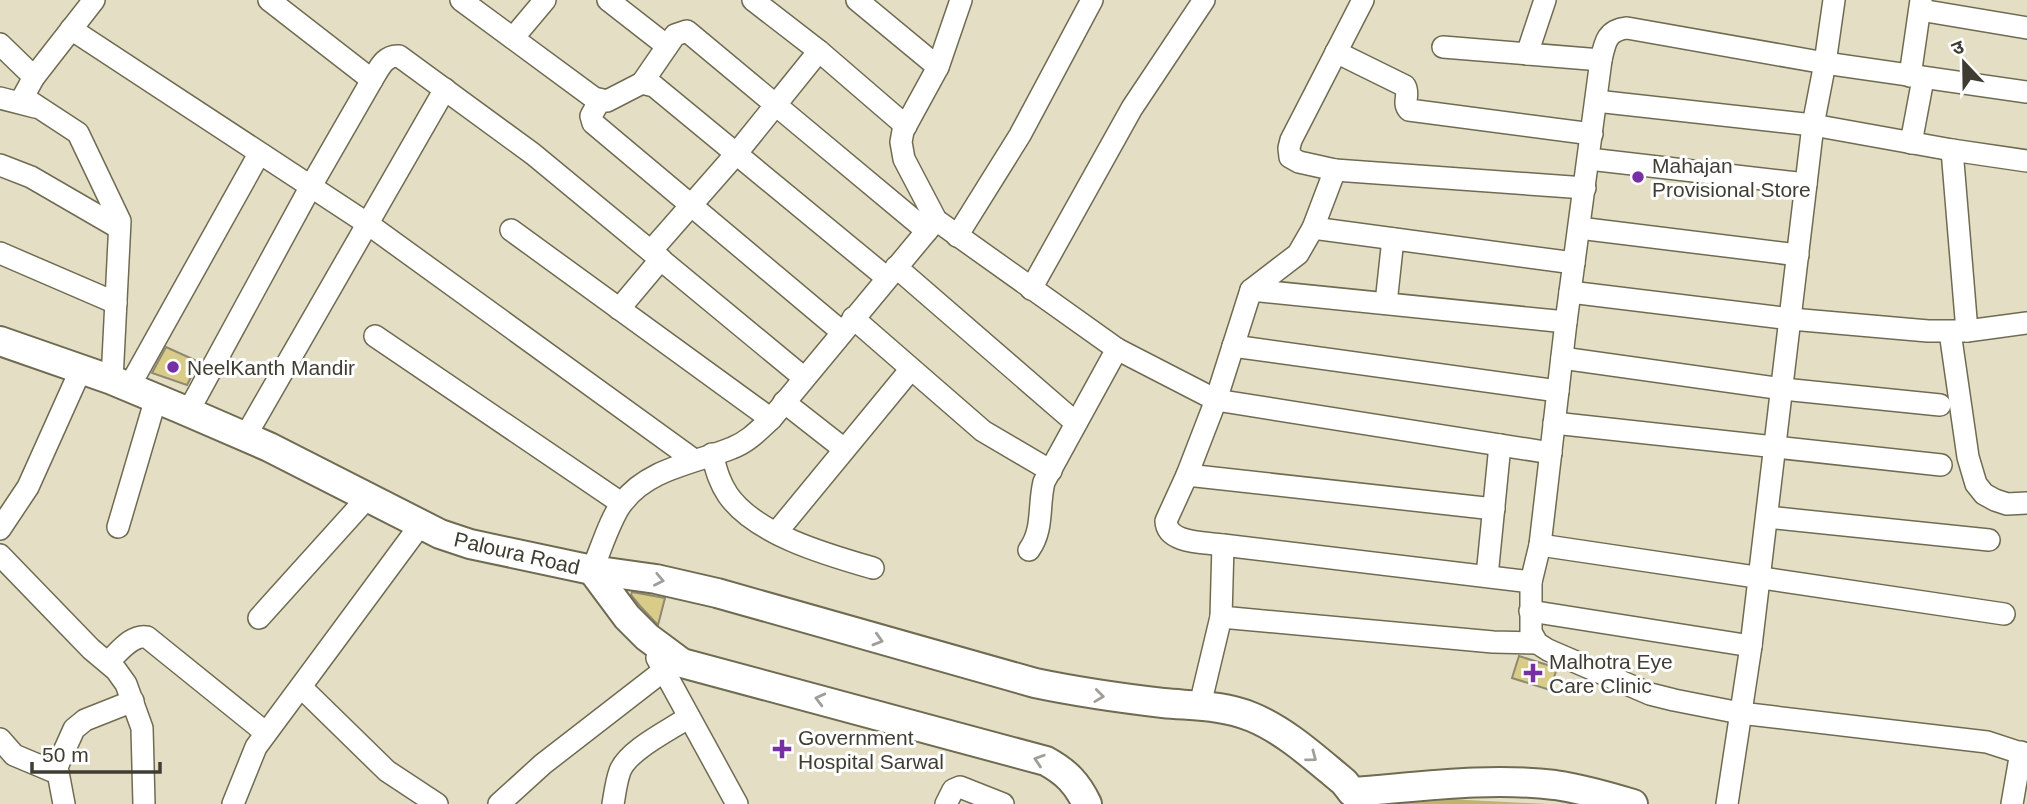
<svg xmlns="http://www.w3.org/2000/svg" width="2027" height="804" viewBox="0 0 2027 804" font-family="Helvetica,'Noto Sans Devanagari',sans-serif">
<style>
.green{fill:#bfb372}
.building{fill:#d9cc88;stroke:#8e8970;stroke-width:2}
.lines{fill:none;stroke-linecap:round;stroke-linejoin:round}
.minor-casing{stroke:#6f6b52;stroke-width:24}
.major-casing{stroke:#6f6b52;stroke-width:32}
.minor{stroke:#fff;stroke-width:21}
.major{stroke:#fff;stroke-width:28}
.oneway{stroke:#9f9e98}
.poi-dot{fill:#7730a4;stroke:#fff;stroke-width:2.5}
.labels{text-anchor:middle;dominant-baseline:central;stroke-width:6;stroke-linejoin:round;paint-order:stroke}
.poi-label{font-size:21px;fill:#3f3d32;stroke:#fff;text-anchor:start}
.street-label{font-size:21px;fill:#3f3d32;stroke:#fff}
</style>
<rect width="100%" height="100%" fill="#e4dfc4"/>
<path class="green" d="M1447,799L1548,804H1395Z"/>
<g class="building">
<path d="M166,347L199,362L187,385L152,373Z"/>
<path d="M632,592L665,598L658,625L640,606L631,595Z"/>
<path d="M1519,656L1557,668L1550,690L1512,678Z"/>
</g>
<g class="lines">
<g class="minor-casing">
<g id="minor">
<path d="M94,0L34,77L23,97L78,133L120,221L112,380"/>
<path d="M269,0L372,80C379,69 384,55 399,56L533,154L803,377"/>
<path d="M461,0L594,98L607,101L642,83L654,86L887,278"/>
<path d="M608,0L667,46"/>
<path d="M753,0L819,51L906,126"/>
<path d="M857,0L938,67"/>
<path d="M961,0L938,67L903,131L901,142L904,159L936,220L1117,349L1216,400L1551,453"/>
<path d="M1920,10L2027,28"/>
<path d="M71,29L368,224L694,460"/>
<path d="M513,38L545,0"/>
<path d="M0,44L34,77"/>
<path d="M1443,47L1601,60"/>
<path d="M1336,52L1405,86C1410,95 1402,103 1409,110L1592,134"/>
<path d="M1527,54L1545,0"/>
<path d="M1910,76L1921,0"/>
<path d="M642,83L675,35L687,31L927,231"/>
<path d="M2027,92L1825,63L1627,28C1607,30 1605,42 1601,60L1566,322L1540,545L1531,582V632L1537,643L1548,650L1650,694L1674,700L1740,713L1987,742L2027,755"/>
<path d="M0,98L35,107"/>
<path d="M600,100L591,116L593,123L842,332"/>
<path d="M1596,101L1813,125L1952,150L2027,161"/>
<path d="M1911,143L1923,79"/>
<path d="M1952,150L1967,331"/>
<path d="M1589,159L1806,184"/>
<path d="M0,165L31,177L119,228"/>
<path d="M1335,170L1585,188"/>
<path d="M1313,228L1574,263"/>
<path d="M1579,228L1798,255"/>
<path d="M511,230L771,419"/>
<path d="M957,236L1020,135L1092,0"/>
<path d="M651,251L736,154L819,51"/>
<path d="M0,253L116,303"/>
<path d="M896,267L1076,423"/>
<path d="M1031,289L1132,108L1204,0"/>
<path d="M1251,290L1566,322"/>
<path d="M1570,292L1791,319L1928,331H1967L2027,323"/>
<path d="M1386,303L1393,239"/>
<path d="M619,309L661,259"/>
<path d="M853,318L983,431L1051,471"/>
<path d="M1950,332L1968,457L1976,484L1984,494L1995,500L2007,504L2027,503"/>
<path d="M375,336L621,503"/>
<path d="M1233,346L1558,391"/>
<path d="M1562,358L1783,389L1940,405"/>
<path d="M129,387L259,154"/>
<path d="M784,402L844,449"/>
<path d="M188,412L311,186L372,80"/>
<path d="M1554,423L1941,465"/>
<path d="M245,437L445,89"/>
<path d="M712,454C716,469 719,482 728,495C756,535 828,555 873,568"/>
<path d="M1187,475L1216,400L1251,290L1298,254L1313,228L1335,170L1299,162L1290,157L1289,148L1291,140L1363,0"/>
<path d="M1494,509L1187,475L1166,521C1167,544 1205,542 1223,545L1531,582"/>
<path d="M1767,517L1989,540"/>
<path d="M118,527L156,398"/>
<path d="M0,529L28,487L81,369"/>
<path d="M776,533L911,369"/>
<path d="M1223,545L1221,617L1493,642L1537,643"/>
<path d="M1540,545L2004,614"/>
<path d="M1029,550C1044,529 1038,506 1044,482L1117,349"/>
<path d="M0,555L91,649L116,670L126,684L142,728L144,804"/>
<path d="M592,570C600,552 611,516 623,502C649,468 696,463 732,448C748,442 759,430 771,419L936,220"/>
<path d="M1487,576L1500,445"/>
<path d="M1530,611L1751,646"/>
<path d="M259,618L368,497"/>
<path d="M657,658L737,804"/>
<path d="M108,662C119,652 132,634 147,637L266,733"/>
<path d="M302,688L387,771L437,804"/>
<path d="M1200,705L1221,617"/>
<path d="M0,739L14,755L57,773"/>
<path d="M64,804L57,767L74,729L85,720L133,701"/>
<path d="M233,804L256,747L421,524"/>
<path d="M499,804L543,764L663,671"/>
<path d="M613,804C615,793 616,782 620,771C628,750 670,730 689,717"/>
<path d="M946,804L953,790L960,787L1003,804"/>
<path d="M1727,804L1751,646L1813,125L1825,63L1834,0"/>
<path d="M2012,804L2021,752"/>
</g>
</g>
<g class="major-casing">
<g id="major">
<path d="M0,341L112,380L179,408L269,447L440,534L470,544L592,570L656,579L717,593L1035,683C1078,692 1120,698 1163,703C1194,706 1222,705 1252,717C1286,731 1316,759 1344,782L1352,792"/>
<path d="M592,570L627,617L647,637L682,663L1046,761C1066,772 1077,783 1087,804"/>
<path d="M1352,792C1419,787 1488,777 1555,785C1582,789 1607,796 1633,804"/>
</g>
</g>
<use href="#minor" class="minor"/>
<use href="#major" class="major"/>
</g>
<defs><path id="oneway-chevron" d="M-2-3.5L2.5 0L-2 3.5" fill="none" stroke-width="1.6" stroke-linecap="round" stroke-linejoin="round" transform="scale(1.75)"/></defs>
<g class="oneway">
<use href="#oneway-chevron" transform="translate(659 580) rotate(11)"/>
<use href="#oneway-chevron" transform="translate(878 640) rotate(16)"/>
<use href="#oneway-chevron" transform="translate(1099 696) rotate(7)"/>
<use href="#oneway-chevron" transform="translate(820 699) rotate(-166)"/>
<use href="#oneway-chevron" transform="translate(1312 757) rotate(37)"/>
<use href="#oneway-chevron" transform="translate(1039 760) rotate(-162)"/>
</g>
<g class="poi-dot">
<circle cx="1638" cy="177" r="7"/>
<circle cx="173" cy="367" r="7"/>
<path d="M1529.5 662.5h7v7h7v7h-7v7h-7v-7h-7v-7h7z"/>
<path d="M778.5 738.5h7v7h7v7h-7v7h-7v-7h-7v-7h7z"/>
</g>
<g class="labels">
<g class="poi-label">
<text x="1652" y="165">Mahajan<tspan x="1652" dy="24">Provisional Store</tspan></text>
<text x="187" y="367">NeelKanth Mandir</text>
<text x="1549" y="661">Malhotra Eye<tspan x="1549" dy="24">Care Clinic</tspan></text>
<text x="798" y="737">Government<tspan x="798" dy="24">Hospital Sarwal</tspan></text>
</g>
<g class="street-label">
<text transform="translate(517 553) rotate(13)">Paloura Road</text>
</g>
</g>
<g transform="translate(1964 63) rotate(338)" stroke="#ffffff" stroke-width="5" paint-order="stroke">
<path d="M0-5L12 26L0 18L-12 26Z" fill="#3f3d32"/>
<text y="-10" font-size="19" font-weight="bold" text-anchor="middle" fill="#3f3d32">उ</text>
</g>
<path d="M32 762v10h128v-10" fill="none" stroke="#3f3d32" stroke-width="3.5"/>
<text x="42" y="762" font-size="21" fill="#3f3d32" stroke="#ffffff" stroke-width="5" paint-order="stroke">50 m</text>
</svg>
